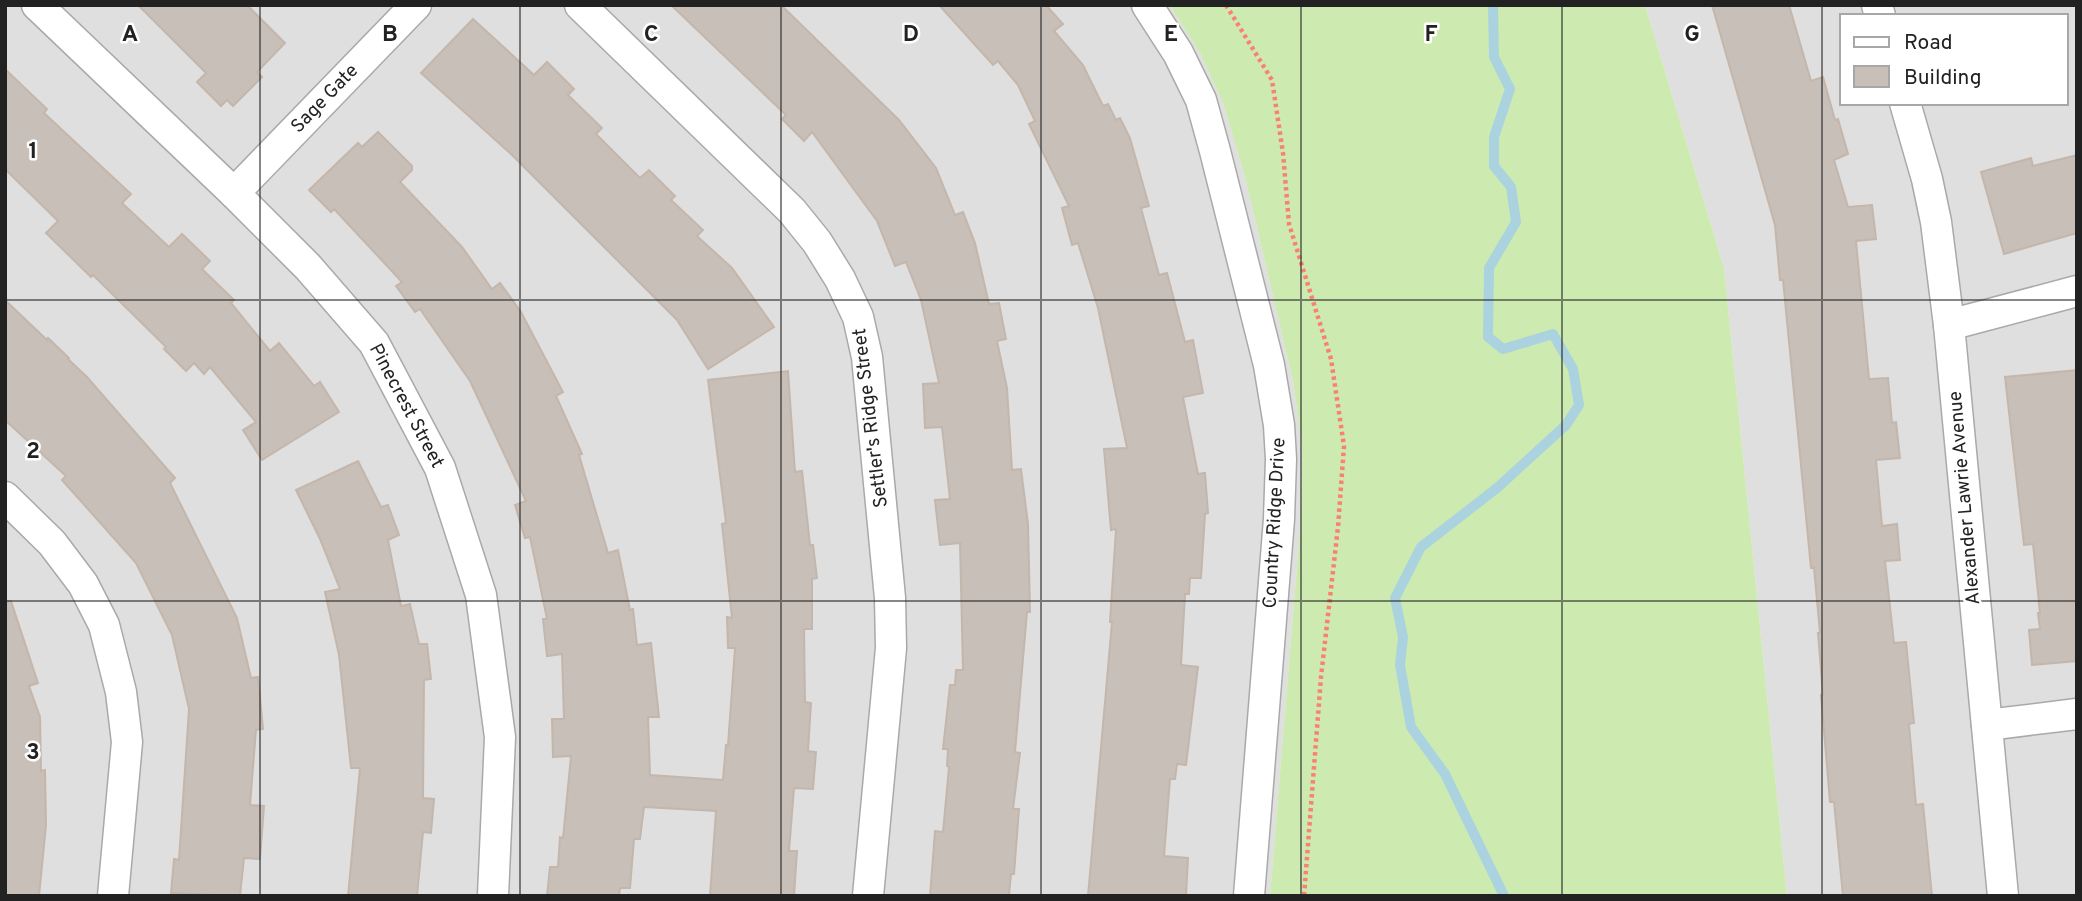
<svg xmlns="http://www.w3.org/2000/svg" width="2082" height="901" viewBox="0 0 2082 901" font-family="Overpass,sans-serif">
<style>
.residential{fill:#e0dfdf;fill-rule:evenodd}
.grass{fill:#cdebb0}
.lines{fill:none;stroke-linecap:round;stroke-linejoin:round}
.stream{stroke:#aad3df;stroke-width:10}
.building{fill:#c7bfb8;stroke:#c4b6ab;stroke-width:2}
.minor-casing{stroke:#a9a9a9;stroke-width:33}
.path{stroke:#fa8072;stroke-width:4.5;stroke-dasharray:3.5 3.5;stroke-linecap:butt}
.minor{stroke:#fff;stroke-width:30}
.grid{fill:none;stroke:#222;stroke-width:2;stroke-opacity:0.55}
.labels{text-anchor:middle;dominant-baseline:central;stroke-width:5;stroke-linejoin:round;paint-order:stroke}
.street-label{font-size:19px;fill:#222;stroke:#fff}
.grid-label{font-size:23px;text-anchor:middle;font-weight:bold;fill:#222;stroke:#fff;stroke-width:5;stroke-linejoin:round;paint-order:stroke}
</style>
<rect width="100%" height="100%" fill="#f2efe9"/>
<g class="residential">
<path d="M5,5H1170L1201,55L1223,103L1245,177L1293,381L1302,447L1301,517L1270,896H5Z"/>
<path d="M1645,5H2077V896H1787L1724,268ZM1842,16H2066V103H1842Z"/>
</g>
<path class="grass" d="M1170,5H1645L1724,268L1787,896H1270L1301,517L1302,447L1293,381L1245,177L1223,103L1201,55Z"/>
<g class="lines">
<path class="stream" d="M1493,5L1494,57L1510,89L1494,137V166L1511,187L1516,222L1489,268L1488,337L1503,349L1553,334L1573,369L1579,405L1566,425L1497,488L1421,547L1395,598L1403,637L1400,665L1411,727L1445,774L1504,896"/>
</g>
<g class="building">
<path d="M138,5H247L285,43L257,72L262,77L233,106L227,100L221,106L197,82L206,73Z"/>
<path d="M671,5H781L899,120L936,168L955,215L963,212L975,243L989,304L999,303L1006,339L997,341L1007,388L1012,470L1021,469L1028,524L1030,612H1027L1015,752L1020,753L1013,809H1019L1014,874H1011L1009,896H930L935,831L943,832L949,767L947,766L948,749H943L950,685H955L956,670H963L960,543L940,545L935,500L950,499L942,427L925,428L923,384L939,383L921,300L906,262L895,266L877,221L812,132L804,141L782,119L786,115Z"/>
<path d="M939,5H1046L1063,24L1054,31L1083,65L1103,106L1108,104L1116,120L1120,118L1130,138L1149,206L1141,208L1159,275L1167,273L1185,342L1193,340L1203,393L1183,397L1198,474L1205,473L1208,513L1205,514L1201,578H1190L1189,594H1185L1181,665L1198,667L1186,765L1177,764L1175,779H1170L1164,856L1188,858L1186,896H1088L1112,622H1110L1116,529L1111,530L1104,449L1127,448L1098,308L1078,243L1072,245L1062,208L1069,206L1029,124L1035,121L1018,85L998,61L993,65Z"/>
<path d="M1712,5H1789L1811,81L1823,77L1835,120L1838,119L1848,154L1834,160L1848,207L1872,205L1876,239L1856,241L1869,379L1888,378L1892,423L1896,422L1900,458L1876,460L1882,526L1897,524L1900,560L1885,561L1894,643L1906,642L1914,723L1909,724L1916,805L1923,804L1932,896H1843L1834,802H1830L1821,695H1823L1818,633H1820L1814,568H1811L1783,280H1780L1775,225Z"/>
<path d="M473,19L534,75L547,62L574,89L568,95L602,128L596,134L640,178L649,170L675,196L671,200L703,230L697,236L732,268L774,327L708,369L677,320L511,154L421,73Z"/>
<path d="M5,69L47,109L44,113L131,194L122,203L169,247L182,234L210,261L202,269L234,300L231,303L270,351L279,343L314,386L320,382L339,412L262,460L243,430L256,422L210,367L204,374L194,363L186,371L164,349L166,347L93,275L91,277L46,233L58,221L5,169Z"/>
<path d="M378,132L412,166V170L400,182L462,247L492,289L500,283L521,312L563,392L556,396L582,454L579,455L608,553L618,550L630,610L633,609L637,645L651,643L659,717H648L650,775L723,780L726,745H728L735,648H728L727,617L732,618L722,524L726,523L708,380L788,371L795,472L802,471L810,545H813L817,578L812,579V629H804L805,702L811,703L808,751L816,752L813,789L794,788L789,851H797L794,896H710L716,811L644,807L640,839H634L630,888H620L619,896H547L550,867H558L560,837L563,838L571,756L553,757L552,719H564L562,654L547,656L543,619H547L530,537L525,538L515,505L526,501L470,381L420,309L415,312L396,286L402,282L334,209L331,212L309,190L358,143L362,147Z"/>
<path d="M2077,155V233L2004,254L1981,172L2031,158L2033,166Z"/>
<path d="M5,300L47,340L48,338L69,358L68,359L87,377L175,478L170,483L237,618L251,678L258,677L263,729L256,730L250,805L264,806L260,859L244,858L240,896L171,893L174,859L179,860L189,709L172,635L136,563L62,480L66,476L5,420Z"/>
<path d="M2077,370V661L2032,665L2029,630L2040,629L2038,613H2040L2033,544L2024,545L2005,377Z"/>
<path d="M358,461L381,507L388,505L399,535L388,540L401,606L410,604L419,644H427L431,679L424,680L423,798L434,799L431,833L423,832L417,896H348L360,768H351L339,655L325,592L340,589L320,539L296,490Z"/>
<path d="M11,601L38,683L29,686L40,717L41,771L45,770L46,825L39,896H5V602Z"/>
</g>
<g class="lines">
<g class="minor-casing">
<g id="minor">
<path d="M37,5L234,193L308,267L374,343L440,468L481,595L500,737L493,896"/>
<path d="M580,5L792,211L817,242L840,279L858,317L867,357L890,598L891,648L868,896"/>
<path d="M1147,5L1178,53L1201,100L1215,151L1269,365L1279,425L1281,459L1279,519L1249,896"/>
<path d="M1877,5L1880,16"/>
<path d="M1905,103L1927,179L1936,222L1949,325L2003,896"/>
<path d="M234,193L416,5"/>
<path d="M1949,325L2077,291"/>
<path d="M5,497L52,543L83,584L104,625L121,692L127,742L113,896"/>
<path d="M1987,725L2077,714"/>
</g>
</g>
<path class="path" d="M1226,5L1272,80L1283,153L1289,224L1331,359L1344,446L1338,527L1321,677L1304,896"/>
<use href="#minor" class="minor"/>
</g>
<path class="grid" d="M260,5V896M520,5V896M781,5V896M1041,5V896M1301,5V896M1562,5V896M1822,5V896M5,300H2077M5,601H2077"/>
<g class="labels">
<g class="street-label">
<text transform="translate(325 99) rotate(-46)">Sage Gate</text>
<text transform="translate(406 406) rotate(62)">Pinecrest Street</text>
<text transform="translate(871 418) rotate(-97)">Settler's Ridge Street</text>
<text transform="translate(1965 498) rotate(-95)">Alexander Lawrie Avenue</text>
<text transform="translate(1275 523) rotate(-87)">Country Ridge Drive</text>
</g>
</g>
<g class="grid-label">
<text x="130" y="41">A</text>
<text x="390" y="41">B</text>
<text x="651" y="41">C</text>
<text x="911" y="41">D</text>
<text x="1171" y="41">E</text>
<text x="1431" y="41">F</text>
<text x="1692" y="41">G</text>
<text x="33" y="158">1</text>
<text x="33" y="458">2</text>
<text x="33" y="759">3</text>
</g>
<rect width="2082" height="901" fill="none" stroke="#222222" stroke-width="14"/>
<rect x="1840" y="14" width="228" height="91" fill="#ffffff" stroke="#a7a7a7" stroke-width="2"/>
<rect x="1854" y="37" width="35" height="10" fill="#ffffff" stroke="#a7a7a7" stroke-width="2"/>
<text x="1904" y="49" font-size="21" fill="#222222">Road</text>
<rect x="1854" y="66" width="35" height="21" fill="#c7bfb8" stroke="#a7a7a7" stroke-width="2"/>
<text x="1904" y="84" font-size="21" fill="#222222">Building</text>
</svg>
